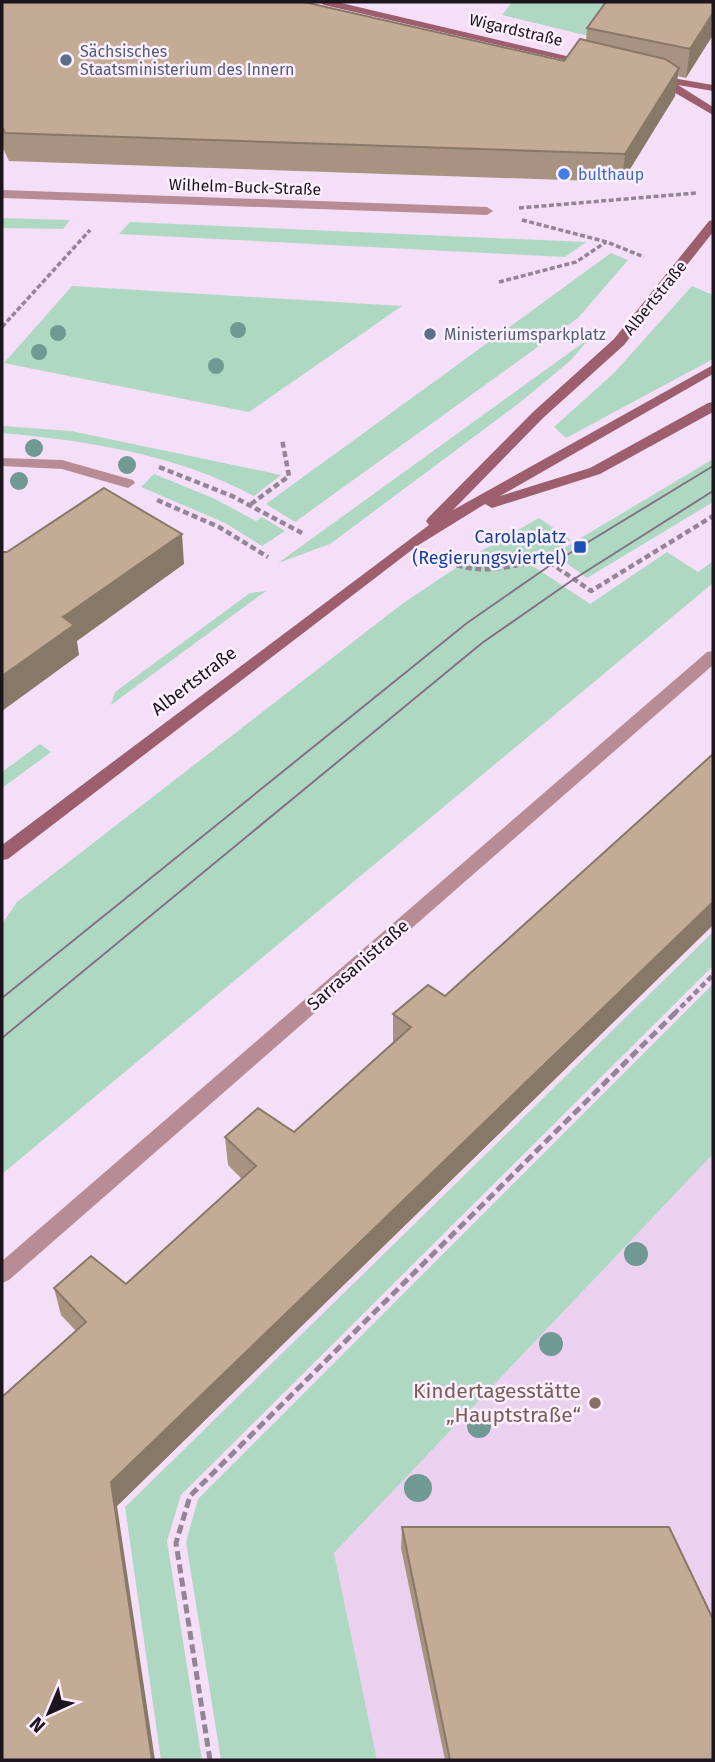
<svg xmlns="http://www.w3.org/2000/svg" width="715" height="1762" viewBox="0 0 715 1762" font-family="'Fira Sans',sans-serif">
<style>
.built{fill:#ebd0ef}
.green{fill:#aed8c2}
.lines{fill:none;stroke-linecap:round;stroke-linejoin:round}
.path-far2{stroke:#948596;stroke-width:3.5;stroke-dasharray:5 2.5;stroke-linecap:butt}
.path-far1{stroke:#948596;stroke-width:4.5;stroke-dasharray:6 3.5;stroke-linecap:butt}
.path{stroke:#948596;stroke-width:5;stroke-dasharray:9 4.5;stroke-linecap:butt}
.minor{fill:#b88c95;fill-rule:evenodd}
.secondary{fill:#9d5f6d;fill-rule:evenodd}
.tram{stroke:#827383;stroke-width:2}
.tree{fill:#719993}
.wall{fill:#a89380}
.shaded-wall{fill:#887868}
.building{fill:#c3ab95;stroke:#887868;stroke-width:2}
.service-dot{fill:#5c6f8a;stroke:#fdefff;stroke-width:2.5}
.shop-dot{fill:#3f7fe0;stroke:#fdefff;stroke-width:2.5}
.transit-dot{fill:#1a4fb4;stroke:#fdefff;stroke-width:2.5}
.education-dot{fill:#8d6e63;stroke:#fdefff;stroke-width:2.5}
.labels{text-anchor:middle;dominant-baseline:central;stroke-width:5;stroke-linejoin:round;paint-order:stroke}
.far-street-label{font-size:16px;fill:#1d151e;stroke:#fdefff}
.far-service-label{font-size:16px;fill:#4e5e75;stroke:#fdefff;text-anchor:start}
.far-shop-label{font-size:16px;fill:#366cbe;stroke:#fdefff;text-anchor:start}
.transit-label{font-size:18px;fill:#164399;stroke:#fdefff;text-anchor:end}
.street-label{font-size:18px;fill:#1d151e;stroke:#fdefff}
.near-education-label{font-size:21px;fill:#785e54;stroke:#fdefff;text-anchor:end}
</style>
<rect width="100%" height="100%" fill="#f5dff8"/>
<path class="built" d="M713,1154V1760H377L334,1553Z"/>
<g class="green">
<path d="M512,2H628L597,38L502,15Z"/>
<path d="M2,218L70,220L63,229L2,228Z"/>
<path d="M130,222L586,242L565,257L119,234Z"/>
<path d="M611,253L628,260L578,318L295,522L266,504Z"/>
<path d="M72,286L402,306L249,412L4,363Z"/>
<path d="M692,286L713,295V359L566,438L554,427L615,372Z"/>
<path d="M591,337L570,361L518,404L330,544L278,563Z"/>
<path d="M2,426L71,431L281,475L254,496C175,454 90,441 2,433Z"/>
<path d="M713,459V502L587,578L554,554Z"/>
<path d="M154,474L213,498L256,521L262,517L285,531L262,546L225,523L141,487Z"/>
<path d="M539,518L571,540L533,566L590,604L667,552L698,572L713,561V583L2,1174V924L17,902L402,604L481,551Z"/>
<path d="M266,591L111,705L115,692L250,593Z"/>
<path d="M40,744L51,752L2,788V772Z"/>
<path d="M713,932V966L181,1495L167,1541L202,1760H161L125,1507Z"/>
<path d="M713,984V1154L334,1553L377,1760H221L186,1542L198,1499Z"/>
</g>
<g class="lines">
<g class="path-far2">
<path d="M519,208L696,193"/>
<path d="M522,220L607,242L644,257"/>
<path d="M499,282L576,262L606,242"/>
<path d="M2,327L90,230"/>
</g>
<g class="path-far1">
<path d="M159,467L232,496L302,533"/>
<path d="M157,500L219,527L268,557"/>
<path d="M251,504L289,476L282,439"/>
<path d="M448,561C478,577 513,566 545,559L591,591L713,516"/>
<path d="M674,1014L713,975"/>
</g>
<path class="path" d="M210,1760L176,1543L190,1496L676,1012"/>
<g class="minor">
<path d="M2,190L487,207L493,211L487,215L2,198Z"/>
<path d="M2,458L62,460L133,480L135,483L128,488L62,469L2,466Z"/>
<path d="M713,651V665L9,1280L2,1283V1261L707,652Z"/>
</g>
<g class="secondary">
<path d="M319,2H337L596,63L590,66L324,5Z"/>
<path d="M655,75L713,85V91L678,85L713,107V115L665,87V83L651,80V76Z"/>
<path d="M713,220V232L624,345L543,418L453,510L713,365V374L500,496L590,468L708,403L713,402V412L600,474L492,508L485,504L417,546L8,859L2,860V845L429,525L426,521L428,518L533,412L614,339L709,221Z"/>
</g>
<g class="tram">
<path d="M2,998L467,623L552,564L713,466"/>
<path d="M2,1038L482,643L574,579L713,491"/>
</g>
</g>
<g class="tree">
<circle cx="238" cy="330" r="8"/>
<circle cx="58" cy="333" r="8"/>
<circle cx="39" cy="352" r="8"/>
<circle cx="216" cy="366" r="8"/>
<circle cx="34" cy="448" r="9"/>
<circle cx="127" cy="465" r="9"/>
<circle cx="19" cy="481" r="9"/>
<circle cx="636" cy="1254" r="12"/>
<circle cx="551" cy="1344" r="12"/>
<circle cx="479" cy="1426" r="12"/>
<circle cx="418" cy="1488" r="14"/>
</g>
<g class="wall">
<path d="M2,2L564,61L586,41L587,28L713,2L686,78L677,76L675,96L622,182L9,161L2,146Z"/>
<path d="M713,754V925L117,1506L76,1331L61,1315L54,1288L126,1284L242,1179L228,1165L225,1137L294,1132L393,1043V1014L445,996Z"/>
<path d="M402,1527L713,1760H445L401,1548Z"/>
</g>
<g class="shaded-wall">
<path d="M713,13V35L686,78L690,49Z"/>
<path d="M679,68L675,96L622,182L625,154Z"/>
<path d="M182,534L184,564L77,641L79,655L2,711V676L63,617Z"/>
<path d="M713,902V925L117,1506L155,1760H152L111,1482Z"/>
</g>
<g class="building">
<path d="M2,2H304L564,61L580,39L665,59L679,68L625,154L5,133L2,127Z"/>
<path d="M606,2H713V13L690,49L587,28Z"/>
<path d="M104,488L182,534L63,617L74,625L2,676V552H7Z"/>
<path d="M713,754V902L111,1482L152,1760H2V1397L86,1322L54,1288L91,1256L126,1284L256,1166L225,1137L258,1108L294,1132L411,1027L393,1014L428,985L445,996Z"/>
<path d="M402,1527H669L713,1619V1760H450Z"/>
</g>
<g class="service-dot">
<circle cx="66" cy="60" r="7"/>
<circle cx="430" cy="334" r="7"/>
</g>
<circle class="shop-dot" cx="564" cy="174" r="7"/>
<rect class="transit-dot" x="573" y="540" width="14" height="14" rx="3.5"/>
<circle class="education-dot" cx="595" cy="1403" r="7"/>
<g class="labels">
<g class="far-street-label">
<text transform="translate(516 30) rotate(13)">Wigardstraße</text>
<text transform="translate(245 187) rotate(2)">Wilhelm-Buck-Straße</text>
<text transform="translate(655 298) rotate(-51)">Albertstraße</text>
</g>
<g class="far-service-label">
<text x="80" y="51">Sächsisches<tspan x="80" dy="18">Staatsministerium des Innern</tspan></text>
<text x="444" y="334">Ministeriumsparkplatz</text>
</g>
<g class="far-shop-label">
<text x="578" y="174">bulthaup</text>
</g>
<g class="transit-label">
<text x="566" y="537">Carolaplatz<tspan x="566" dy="21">(Regierungsviertel)</tspan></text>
</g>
<g class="street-label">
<text transform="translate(194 681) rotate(-37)">Albertstraße</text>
<text transform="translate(358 965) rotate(-41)">Sarrasanistraße</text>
</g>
<g class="near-education-label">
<text x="581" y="1391">Kindertagesstätte<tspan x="581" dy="24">„Hauptstraße“</tspan></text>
</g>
</g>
<rect width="715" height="1762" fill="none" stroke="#1d151e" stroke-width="7"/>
<g transform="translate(49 1713) rotate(224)" stroke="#fdefff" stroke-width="5" paint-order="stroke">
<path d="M0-5L12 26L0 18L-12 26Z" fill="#1d151e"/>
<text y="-10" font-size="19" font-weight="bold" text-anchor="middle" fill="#1d151e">N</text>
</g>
</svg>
